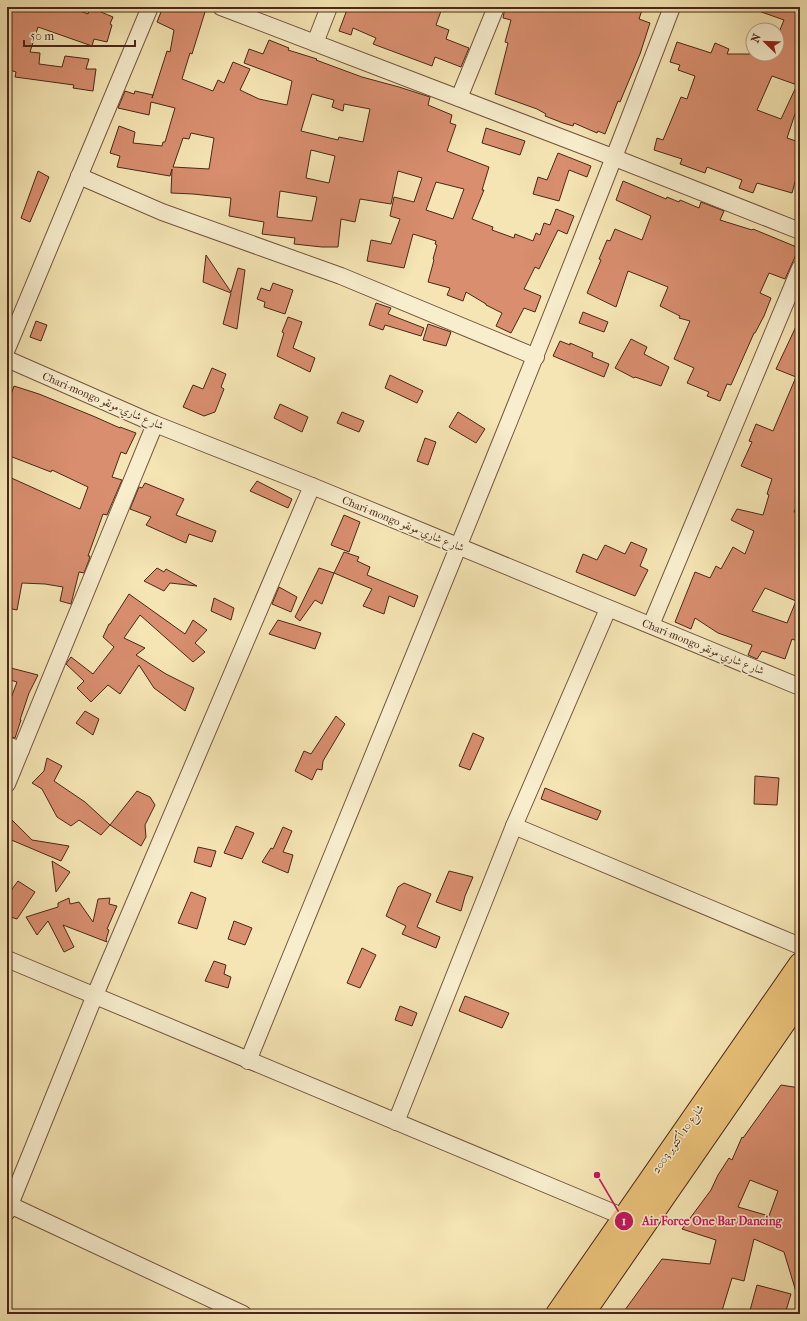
<svg xmlns="http://www.w3.org/2000/svg" width="807" height="1321" viewBox="0 0 807 1321" font-family="'IM FELL French Canon',Amiri,serif">
<style>
.building{fill:#d88e6f;stroke:#4a2718;fill-rule:evenodd}
.lines{fill:none;stroke-linecap:round;stroke-linejoin:round}
.minor-casing{stroke:#75563f;stroke-width:18}
.highway-casing{stroke:#4a2718;stroke-width:24}
.minor{stroke:#f8eece;stroke-width:16}
.highway{stroke:#eac27a;stroke-width:22}
.labels{text-anchor:middle;dominant-baseline:central;stroke-width:3;stroke-linejoin:round;paint-order:stroke}
.street-label{font-size:11px;fill:#4a2718;stroke:#f8eece}
.leader{fill:none;stroke:#c2185b;stroke-width:1.5}
.callout-dot{fill:#c2185b;stroke:#f8eece;stroke-width:1.5}
.mark-label{font-size:12px;text-anchor:middle;font-weight:bold;fill:#fff}
.callout-label{font-size:12px;text-anchor:middle;font-weight:bold;fill:#c2185b;stroke:#f8eece;stroke-width:3;stroke-linejoin:round;paint-order:stroke}
</style>
<rect width="100%" height="100%" fill="#f5e5b4"/>
<filter id="stains"><feTurbulence type="fractalNoise" baseFrequency=".005" numOctaves="4"/><feColorMatrix values="0 0 0 0 .2 0 0 0 0 .09 0 0 0 0 .02 0 0 0 .5 -.17"/></filter>
<radialGradient id="worn" r=".72"><stop offset=".6" stop-color="#630" stop-opacity="0"/><stop offset="1" stop-color="#630" stop-opacity=".3"/></radialGradient>
<g class="building">
<path d="M7,7H69L88,14L90,7H102L101,12L113,17L110,24L112,25L107,42L94,39L92,46L38,27L30,52L40,53L39,64L62,67L65,56L89,59L86,69H96L93,91L73,88L74,85L15,77L16,72L7,69Z"/>
<path d="M163,7H188L205,12L192,54L190,53L182,79L213,91L218,80L224,83L233,62L250,69L240,90L259,99L287,105L292,81L244,63L249,49L263,54L269,40L289,48L288,50L317,59L316,60L362,77L399,87L430,97L428,105L452,115L450,123L456,125L447,151L489,167L482,190H484L472,219L493,227L492,230L514,238L515,234L533,241L536,233L540,235L544,223L550,225L556,209L574,216L567,234L558,230L539,269L535,267L524,289L541,296L535,312L524,308L511,333L496,326L502,313L486,305V304L466,292L463,301L447,295L450,288L428,282L434,260L433,259L437,245L435,244L436,241L413,234L404,268L367,261L371,240L391,244L400,219L390,216L394,197L414,202L422,178L398,171L391,204L360,199L355,222L341,219L338,247H322L294,244L295,238L262,234L264,222L229,216L231,198L193,194L171,193L172,169L170,176L117,167L120,156L110,153L119,126L135,132L133,143L162,146L163,142H165L175,108L151,102L149,115L118,108L125,91L134,94L135,91L153,95L152,98L167,51L170,52L174,30L157,22ZM312,94L334,100L332,107L343,111L344,104L370,109L363,142L339,137L338,140L301,131ZM191,133L214,138L209,169L173,167L183,138L189,139ZM311,150L335,156L329,183L306,178ZM436,182L464,189L453,219L426,210ZM280,191L317,197L312,221L277,217Z"/>
<path d="M348,7H429L441,11L436,25L449,30L446,39L469,48L461,67L435,57L432,66L373,44L376,38L353,28L351,35L339,31Z"/>
<path d="M505,7H643L639,19L650,23L640,54L620,102L618,101L605,134L598,131L597,133L574,123L573,126L563,123L545,116L546,114L537,109L495,94L508,43L505,42L511,20L503,18Z"/>
<path d="M753,7H800V86L772,76L757,110L781,119L796,87L800,89V99L787,138L799,142L796,150L800,151V164L792,193L757,183L753,193L739,188L742,180L707,167L705,173L680,164L682,159L654,150L657,138L663,140L681,97L687,99L695,76L678,70L680,65L670,62L677,42L711,53L715,43L729,49L727,54H777V37L784,20L753,9Z"/>
<path d="M486,128L525,141L520,155L482,143Z"/>
<path d="M558,153L591,166L587,177L569,170L559,201L533,194L538,177L547,180Z"/>
<path d="M38,171L49,177L30,222L21,218Z"/>
<path d="M623,181L666,199L667,197L679,202L680,200L699,208L701,202L724,211L720,220L752,230L753,229L799,248L785,279L769,273L760,293L771,298L764,316L755,333H754L731,385L727,384L720,401L707,396L709,392L687,383L694,368L674,359L690,321L679,318L680,316L660,306L668,287L628,271L616,307L587,293L601,260L599,259L607,240L610,241L615,229L642,240L651,216L616,200Z"/>
<path d="M206,255L231,292L238,268L245,270L237,329L223,324L231,293L203,282Z"/>
<path d="M273,283L293,290L285,314L264,307L265,302L257,299L261,288L270,291Z"/>
<path d="M376,303L391,308L388,314L424,328L421,336L385,325L383,330L369,325Z"/>
<path d="M583,312L608,322L604,332L579,323Z"/>
<path d="M288,317L302,322L293,348L315,358L310,372L277,356L284,333L282,332Z"/>
<path d="M800,318V497L794,512L800,513V642L792,639L785,659L762,651L757,659L748,655L752,645L718,633L695,618L691,629L675,622L695,572L710,578L716,566L721,569L733,547L745,554L754,531L731,520L737,509L763,515L769,495L767,494L772,479L741,466L752,442L749,441L756,424L773,431L796,377L776,369ZM765,588L796,601L787,623L752,611Z"/>
<path d="M36,321L47,325L41,341L30,337Z"/>
<path d="M428,324L451,332L446,346L423,340Z"/>
<path d="M631,339L647,347L644,354L669,367L661,386L635,377L634,378L615,368Z"/>
<path d="M560,341L570,345V343L593,353L592,357L609,364L604,377L553,356Z"/>
<path d="M212,368L226,374L221,387L224,389L215,412L204,416L183,407L193,385L203,389Z"/>
<path d="M390,375L423,391L417,403L385,388Z"/>
<path d="M14,386L39,394L93,416L120,428V427L136,433L126,454L121,452L112,477L122,480L107,515L103,514L88,556H90L89,560L84,573L79,572L71,604L60,601L63,587L45,584L22,583L17,610L7,608V476L80,509L88,487L52,470L51,472L7,455V406Z"/>
<path d="M280,404L308,417L302,432L274,418Z"/>
<path d="M342,412L364,421L359,432L337,423Z"/>
<path d="M458,412L485,429L476,443L449,427Z"/>
<path d="M425,438L436,442L428,465L417,461Z"/>
<path d="M257,481L292,499L288,508L250,491Z"/>
<path d="M145,483L184,499L176,515L216,531L212,542L189,534L186,543L146,525L151,517L130,509L139,487L142,488Z"/>
<path d="M344,515L360,522L349,552L331,545Z"/>
<path d="M631,542L647,549L640,566L648,570L635,596L576,572L583,554L597,560L605,545L625,554Z"/>
<path d="M344,552L359,557L357,561L370,567L367,575L418,596L414,607L389,596L384,614L363,606L372,589L334,573Z"/>
<path d="M157,568L164,572L166,569L197,586L170,583L164,591L144,581Z"/>
<path d="M319,568L334,573L322,604L315,600L300,621L295,617Z"/>
<path d="M279,587L297,597L291,612L272,604Z"/>
<path d="M129,594L185,634L193,620L207,630L195,643L205,652L193,662L140,615L124,638L145,648L136,655L166,674L194,688L185,711L154,688L139,665L120,694L108,685L91,702L77,688L84,681L66,664L68,661L71,657L93,674L114,647L103,637L109,624H110Z"/>
<path d="M214,598L234,608L231,620L211,611Z"/>
<path d="M278,620L321,633L315,649L269,634Z"/>
<path d="M7,667L38,675L29,693L20,720H21L15,738L7,736V709L17,682L7,679Z"/>
<path d="M85,711L99,719L93,735L76,723Z"/>
<path d="M336,716L345,724L323,761L322,770L317,769L312,780L295,771L304,751L311,754Z"/>
<path d="M473,733L484,738L470,770L459,766Z"/>
<path d="M47,758L62,766L54,781L85,802L110,825L101,835L79,820L71,826L57,817L42,789L32,783L44,771Z"/>
<path d="M755,776L779,778L777,805L754,804Z"/>
<path d="M545,788L601,811L597,820L541,799Z"/>
<path d="M137,791L150,797L155,805L145,825L146,837L141,846L110,825Z"/>
<path d="M12,820L32,840L69,846L61,861L9,839Z"/>
<path d="M236,826L254,833L242,859L224,853Z"/>
<path d="M283,827L292,831L283,852L293,855L288,873L262,862L271,848L273,849Z"/>
<path d="M198,847L216,851L211,867L194,862Z"/>
<path d="M52,861L70,872L56,892Z"/>
<path d="M449,871L473,877L465,896L461,911L436,902Z"/>
<path d="M18,881L35,892L17,919L7,916V896Z"/>
<path d="M404,883L431,894L417,927L440,937L436,948L402,934L406,926L386,916L398,887Z"/>
<path d="M191,892L206,898L197,929L178,923Z"/>
<path d="M69,898L70,904L79,902L93,922L98,899L110,898L109,904L117,906L107,929L109,930L106,940L107,942L63,925L74,947L64,952L48,921L37,935L26,917L58,907V903Z"/>
<path d="M234,921L252,928L245,945L228,939Z"/>
<path d="M362,948L376,955L360,988L347,983Z"/>
<path d="M214,961L226,965L224,974L231,977L228,988L205,981Z"/>
<path d="M465,996L509,1013L502,1028L459,1011Z"/>
<path d="M400,1006L417,1013L412,1026L395,1020Z"/>
<path d="M781,1085L800,1088V1295H797L784,1252L754,1239L744,1281L732,1278L721,1314H622L662,1259L710,1264L716,1240L682,1229L711,1190L718,1175L729,1158L732,1160L742,1137L743,1138ZM750,1180L778,1191L769,1216L738,1207Z"/>
<path d="M757,1285L791,1294L785,1314H749Z"/>
</g>
<g class="lines">
<g class="minor-casing">
<g id="minor">
<path d="M221,7L615,158L800,231"/>
<path d="M315,43L329,7"/>
<path d="M459,98L496,7"/>
<path d="M79,176L162,212L341,276L536,357"/>
<path d="M7,349L150,7"/>
<path d="M7,359L155,424L312,486L800,687"/>
<path d="M651,625L800,268"/>
<path d="M7,745L21,750"/>
<path d="M7,784L155,424"/>
<path d="M514,826L800,946"/>
<path d="M7,959L624,1217"/>
<path d="M248,1061C391,710 537,361 672,7"/>
<path d="M396,1122L514,826L608,609"/>
<path d="M10,1205L243,1314"/>
<path d="M7,1212L95,995L312,486"/>
</g>
</g>
<g class="highway-casing">
<g id="highway">
<path d="M557,1314L800,964"/>
<path d="M583,1314L800,1000"/>
</g>
</g>
<use href="#minor" class="minor"/>
<use href="#highway" class="highway"/>
</g>
<g class="labels">
<g class="street-label">
<text transform="translate(103 401) rotate(23)">Chari-mongo شار ع شاري-مونقو</text>
<text transform="translate(403 524) rotate(22)">Chari-mongo شار ع شاري-مونقو</text>
<text transform="translate(703 647) rotate(22)">Chari-mongo شار ع شاري-مونقو</text>
<text transform="translate(678 1139) rotate(-55)">شارع 10 أكتوبر 2003</text>
</g>
</g>
<path class="leader" d="M597 1175L624 1221"/>
<g class="callout-dot">
<circle cx="597" cy="1175" r="4"/>
<circle cx="624" cy="1221" r="10"/>
</g>
<g class="mark-label">
<text x="624" y="1225">1</text>
</g>
<g class="callout-label">
<text x="712" y="1225">Air Force One Bar Dancing</text>
</g>
<rect width="807" height="1321" fill="none" stroke="#f5e5b4" stroke-width="24"/>
<rect x="8" y="8" width="791" height="1305" fill="none" stroke="#4a2718" stroke-width="2"/>
<rect x="12" y="12" width="783" height="1297" fill="none" stroke="#4a2718"/>
<g transform="translate(765 42) rotate(293)"><circle r="19" fill="#f8eece" stroke="#b29e85"/>
<path d="M0-3L7 15L0 10L-7 15Z" fill="#8f2418"/>
<text y="-6" font-size="11" font-weight="bold" text-anchor="middle" fill="#4a2718">N</text>
</g>
<path d="M24 40v6h111v-6" fill="none" stroke="#4a2718" stroke-width="2"/>
<text x="30" y="40" font-size="12" fill="#4a2718" stroke="#f8eece" stroke-width="3" paint-order="stroke">50 m</text>
<rect width="100%" height="100%" filter="url(#stains)"/>
<rect width="100%" height="100%" fill="url(#worn)"/>
</svg>
